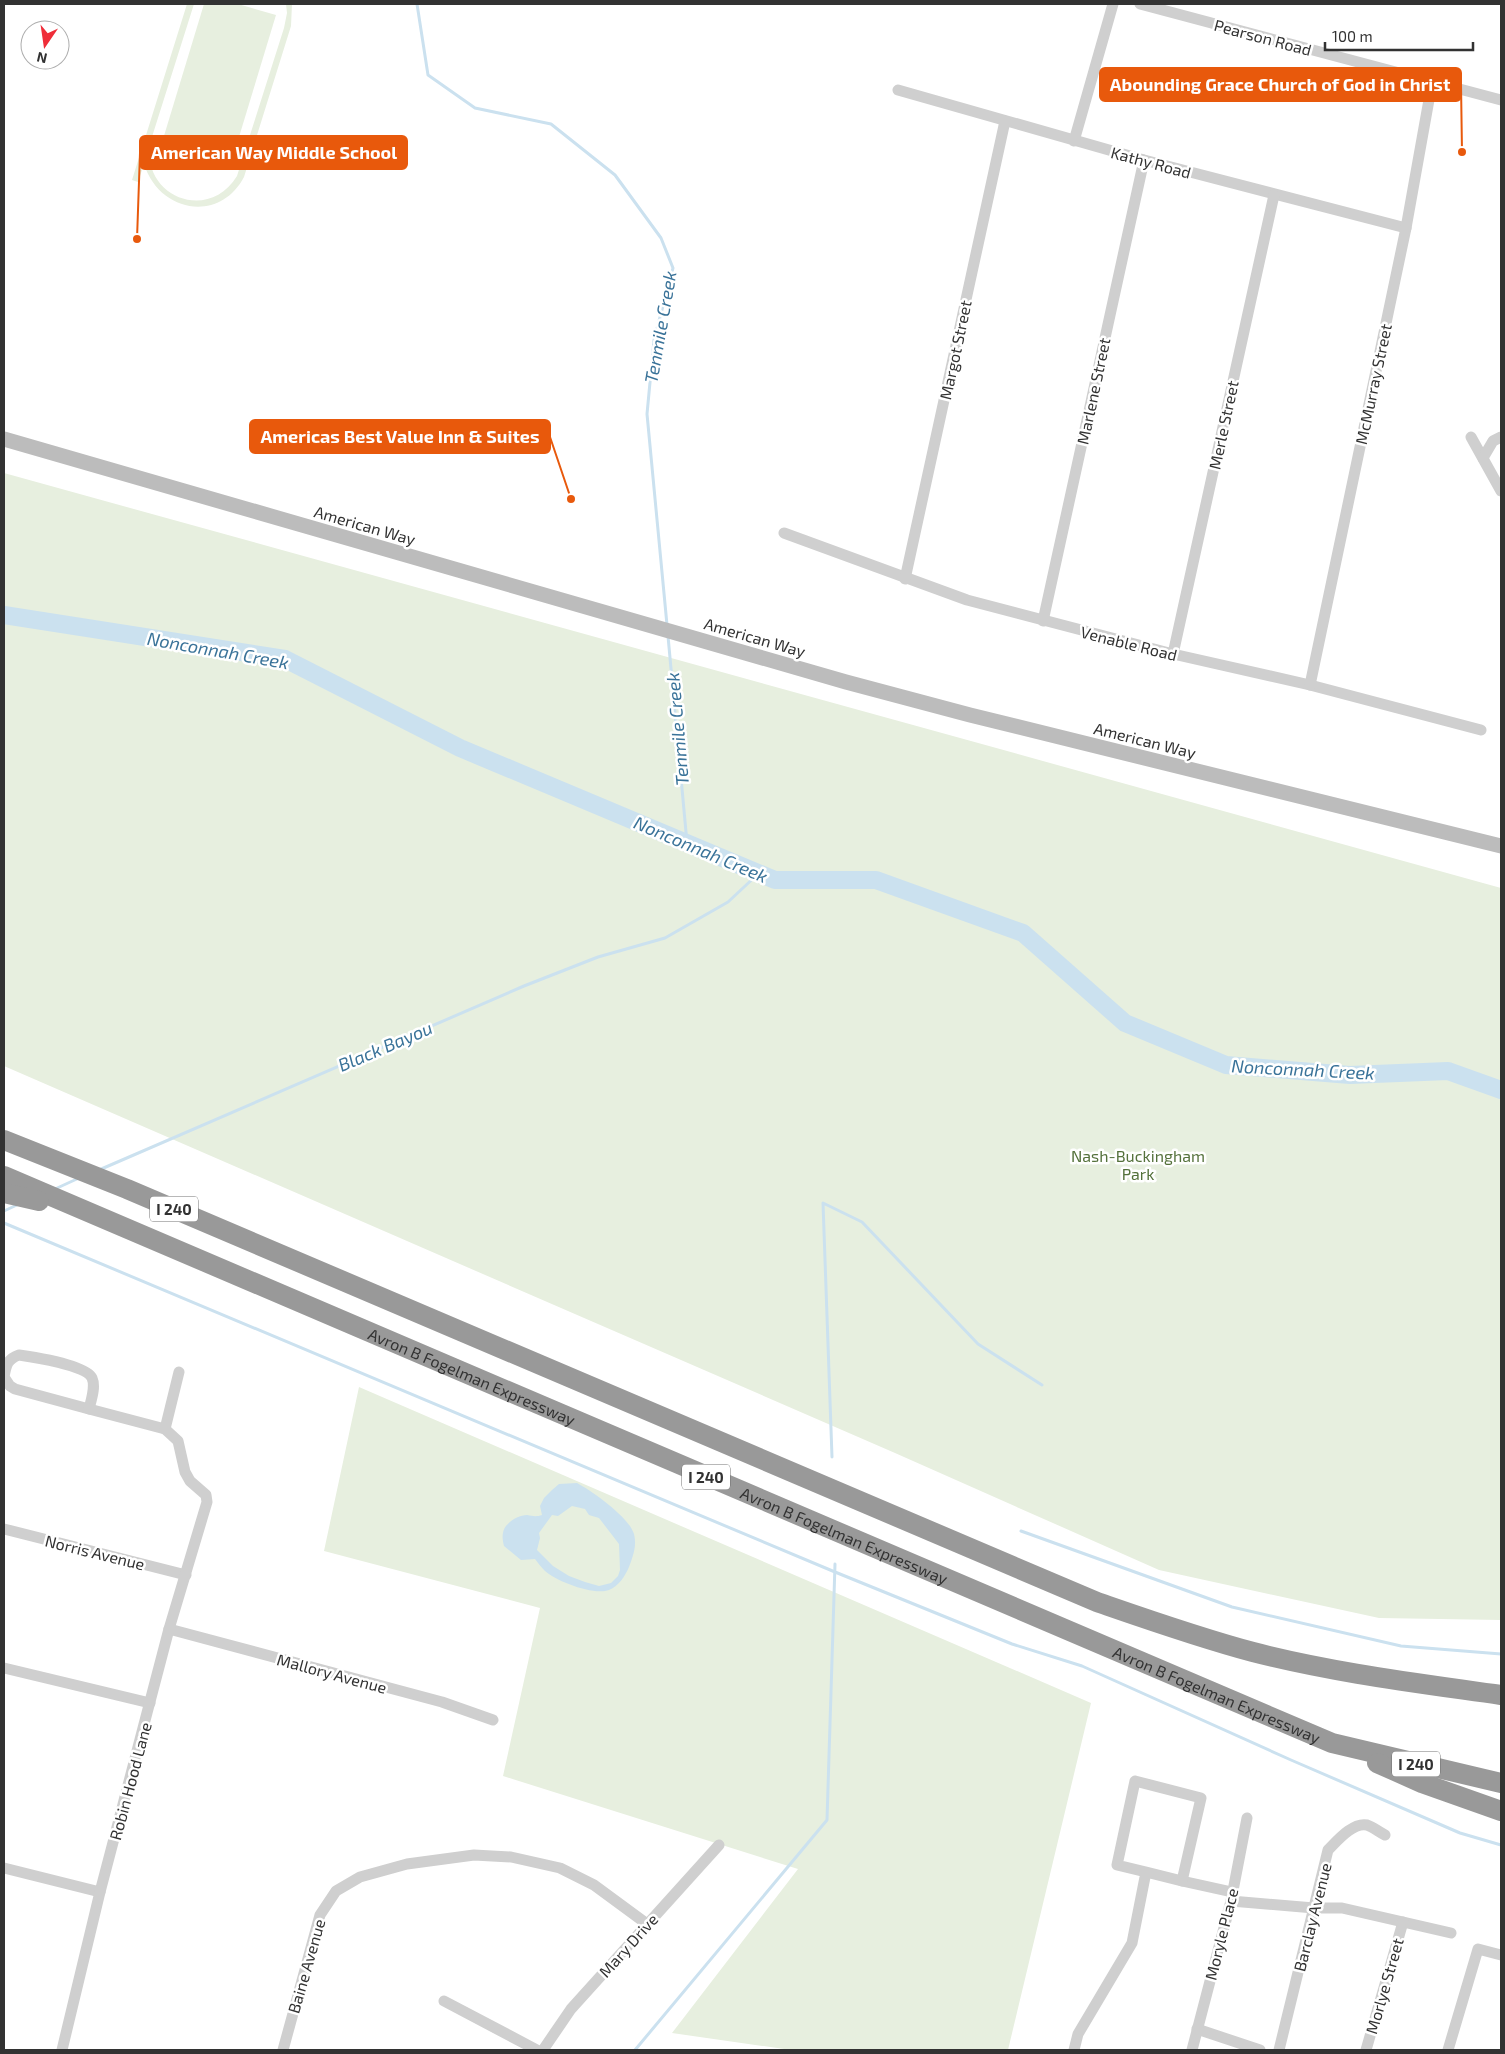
<svg xmlns="http://www.w3.org/2000/svg" width="1505" height="2054" viewBox="0 0 1505 2054" font-family="'Exo 2',sans-serif">
<style>
.green{fill:#e7efdf}
.water{fill:#cbe1ef;fill-rule:evenodd}
.lines{fill:none;stroke-linecap:round;stroke-linejoin:round}
.stream{stroke:#cbe1ef;stroke-width:3}
.river{stroke:#cbe1ef;stroke-width:18}
.minor{stroke:#cfcfcf;stroke-width:11}
.secondary{stroke:#bcbcbc;stroke-width:15}
.motorway{stroke:#999;stroke-width:20}
.labels{text-anchor:middle;dominant-baseline:central;stroke-width:5;stroke-linejoin:round;paint-order:stroke}
.shield{fill:#fff;stroke:#707070;stroke-width:1}
.shield-label{font-size:15px;font-weight:bold;fill:#323232}
.street-label{font-size:16px;fill:#323232;stroke:#fff}
.park-label{font-size:16px;fill:#54713b;stroke:#fff}
.water-label{font-size:18px;font-style:italic;fill:#3a7399;stroke:#fff}
.leader{fill:none;stroke:#e8590c;stroke-width:2}
.callout-dot{fill:#e8590c;stroke:#fff;stroke-width:2}
.callout{fill:#e8590c;stroke:#e8590c;stroke-width:2}
.callout-label{font-size:18px;text-anchor:middle;font-weight:bold;fill:#fff}
</style>
<rect width="100%" height="100%" fill="#fff"/>
<g class="green">
<path d="M187,4H194L151,140C138,194 207,225 237,176L284,28L287,13L286,4H292L291,26L244,177C219,224 159,212 144,164L138,182L132,180Z"/>
<path d="M204,4H238L276,15L229,170L160,149Z"/>
<path d="M4,473L1501,888V1620L1379,1618L1159,1570L895,1453L4,1066Z"/>
<path d="M359,1387L1091,1703L1008,2050H791L672,2033L798,1869L503,1776L540,1608L324,1551Z"/>
</g>
<path class="water" d="M577,1483C592,1491 629,1517 634,1534C637,1546 633,1556 629,1567C625,1576 619,1586 609,1590C594,1596 556,1581 545,1571C541,1567 538,1563 535,1559L521,1560L504,1546C503,1542 502,1537 503,1533C504,1524 517,1515 527,1515C533,1516 536,1517 542,1515L540,1506L544,1498L552,1490L559,1484ZM572,1506L585,1509L589,1515L599,1518L619,1544L620,1570L618,1576L611,1583L599,1586L585,1582L569,1576L553,1566L537,1550L540,1538L539,1533L552,1515L558,1516Z"/>
<g class="lines">
<g class="stream">
<path d="M417,4L428,75L475,108L551,124L615,175L661,238L673,268L654,340L647,414L667,625"/>
<path d="M668,636L687,843"/>
<path d="M99,1170L524,986L598,957L665,938L728,902L759,873"/>
<path d="M55,1189L79,1178"/>
<path d="M4,1211L19,1204"/>
<path d="M4,1223L835,1572L1012,1644L1082,1666L1291,1760L1460,1833L1501,1845"/>
<path d="M832,1457L823,1203L862,1222L978,1344L1042,1385"/>
<path d="M1021,1531L1232,1607L1401,1646L1501,1654"/>
<path d="M635,2050L827,1820L835,1564"/>
</g>
<path class="river" d="M4,615L285,659L460,748L775,880H876L1023,933L1125,1023L1226,1065L1350,1075L1448,1071L1501,1090"/>
<g class="minor">
<path d="M1140,4L1501,100"/>
<path d="M898,90L1144,160L1406,228"/>
<path d="M1074,141L1113,4"/>
<path d="M1471,437L1501,491"/>
<path d="M1483,458L1493,441L1501,437"/>
<path d="M784,533L967,600L1173,654L1310,685L1481,730"/>
<path d="M905,579L1005,121"/>
<path d="M1043,621L1144,160"/>
<path d="M1173,654L1274,195"/>
<path d="M1310,685L1406,228L1432,83"/>
<path d="M19,1355C33,1357 86,1365 92,1378C96,1387 91,1400 89,1409L15,1389L10,1386L4,1377C6,1366 7,1359 19,1355Z"/>
<path d="M89,1409L165,1429"/>
<path d="M4,1529L186,1575"/>
<path d="M169,1629L442,1702L493,1720"/>
<path d="M4,1668L150,1703"/>
<path d="M4,1868L100,1892"/>
<path d="M1182,1881L1232,1892"/>
<path d="M1231,1901L1314,1908H1342L1451,1933"/>
<path d="M444,2001L537,2050"/>
<path d="M1197,2029L1260,2050"/>
<path d="M62,2050L100,1892L169,1629L207,1502L206,1495L190,1481L185,1472L178,1441L165,1429L179,1372"/>
<path d="M283,2050L320,1915L336,1891L360,1877L407,1864L474,1855L511,1857L560,1868L594,1885L647,1924"/>
<path d="M543,2050L571,2009L719,1845"/>
<path d="M1074,2050L1078,2034L1132,1943L1146,1872L1117,1865L1135,1781L1201,1798L1182,1881L1146,1872"/>
<path d="M1192,2050L1231,1901L1247,1818"/>
<path d="M1279,2050L1328,1850C1337,1841 1353,1822 1367,1825C1373,1827 1379,1832 1385,1835"/>
<path d="M1366,2050L1403,1922"/>
<path d="M1448,2050L1478,1949L1501,1955"/>
</g>
<path class="secondary" d="M4,439L846,682L970,715L1501,846"/>
<g class="motorway">
<path d="M4,1140L127,1189L1097,1602C1149,1620 1200,1638 1253,1652C1335,1673 1418,1683 1501,1695"/>
<path id="s1" d="M4,1176L1332,1743L1501,1783"/>
<path d="M4,1193L39,1201"/>
<path d="M1377,1763L1422,1783L1501,1811"/>
</g>
</g>
<g class="labels">
<g class="shield">
<rect x="150" y="1196.5" width="48" height="25" rx="4"/>
<rect x="682" y="1464.5" width="48" height="25" rx="4"/>
<rect x="1392" y="1751.5" width="48" height="25" rx="4"/>
</g>
<g class="shield-label">
<text x="174" y="1209">I 240</text>
<text x="706" y="1477">I 240</text>
<text x="1416" y="1764">I 240</text>
</g>
<g class="street-label">
<text transform="translate(1263 37) rotate(15)">Pearson Road</text>
<text transform="translate(1151 162) rotate(15)">Kathy Road</text>
<text transform="translate(955 350) rotate(-78)">Margot Street</text>
<text transform="translate(1373 384) rotate(-78)">McMurray Street</text>
<text transform="translate(1093 391) rotate(-78)">Marlene Street</text>
<text transform="translate(1223 425) rotate(-78)">Merle Street</text>
<text transform="translate(365 525) rotate(16)">American Way</text>
<text transform="translate(755 637) rotate(16)">American Way</text>
<text transform="translate(1129 643) rotate(14)">Venable Road</text>
<text transform="translate(1145 740) rotate(14)">American Way</text>
<text stroke="none"><textPath href="#s1" startOffset="509">Avron B Fogelman Expressway</textPath></text>
<text stroke="none"><textPath href="#s1" startOffset="914">Avron B Fogelman Expressway</textPath></text>
<text transform="translate(95 1552) rotate(14)">Norris Avenue</text>
<text transform="translate(332 1673) rotate(15)">Mallory Avenue</text>
<text stroke="none"><textPath href="#s1" startOffset="1319">Avron B Fogelman Expressway</textPath></text>
<text transform="translate(130 1781) rotate(-75)">Robin Hood Lane</text>
<text transform="translate(1312 1917) rotate(-76)">Barclay Avenue</text>
<text transform="translate(1221 1934) rotate(-76)">Moryle Place</text>
<text transform="translate(628 1945) rotate(-48)">Mary Drive</text>
<text transform="translate(306 1966) rotate(-74)">Baine Avenue</text>
<text transform="translate(1384 1986) rotate(-74)">Morlye Street</text>
</g>
<g class="park-label">
<text x="1138" y="1155">Nash-Buckingham<tspan x="1138" dy="18">Park</tspan></text>
</g>
<g class="water-label">
<text transform="translate(660 327) rotate(-80)">Tenmile Creek</text>
<text transform="translate(218 650) rotate(10)">Nonconnah Creek</text>
<text transform="translate(677 729) rotate(-95)">Tenmile Creek</text>
<text transform="translate(701 849) rotate(23)">Nonconnah Creek</text>
<text transform="translate(385 1046) rotate(-23)">Black Bayou</text>
<text transform="translate(1303 1069) rotate(3)">Nonconnah Creek</text>
</g>
</g>
<path class="leader" d="M1462 152L1461 84M137 239L140 153M571 499L550 437"/>
<g class="callout-dot">
<circle cx="1462" cy="152" r="5"/>
<circle cx="137" cy="239" r="5"/>
<circle cx="571" cy="499" r="5"/>
</g>
<g class="callout">
<rect x="1100" y="68" width="361" height="33" rx="5"/>
<rect x="140" y="136" width="267" height="33" rx="5"/>
<rect x="250" y="420" width="300" height="33" rx="5"/>
</g>
<g class="callout-label">
<text x="1280" y="91">Abounding Grace Church of God in Christ</text>
<text x="274" y="159">American Way Middle School</text>
<text x="400" y="443">Americas Best Value Inn &amp; Suites</text>
</g>
<rect width="1505" height="2054" fill="none" stroke="#323232" stroke-width="10"/>
<g transform="translate(45 45) rotate(193)"><circle r="24" fill="#ffffff" stroke="#adadad"/>
<path d="M0-4L9 19L0 12L-9 19Z" fill="#ef2d39"/>
<text y="-8" font-size="14" font-weight="bold" text-anchor="middle" fill="#323232">N</text>
</g>
<path d="M1325 42v8h148v-8" fill="none" stroke="#323232" stroke-width="2.5"/>
<text x="1332" y="42" font-size="15" fill="#323232" stroke="#ffffff" stroke-width="4" paint-order="stroke">100 m</text>
</svg>
